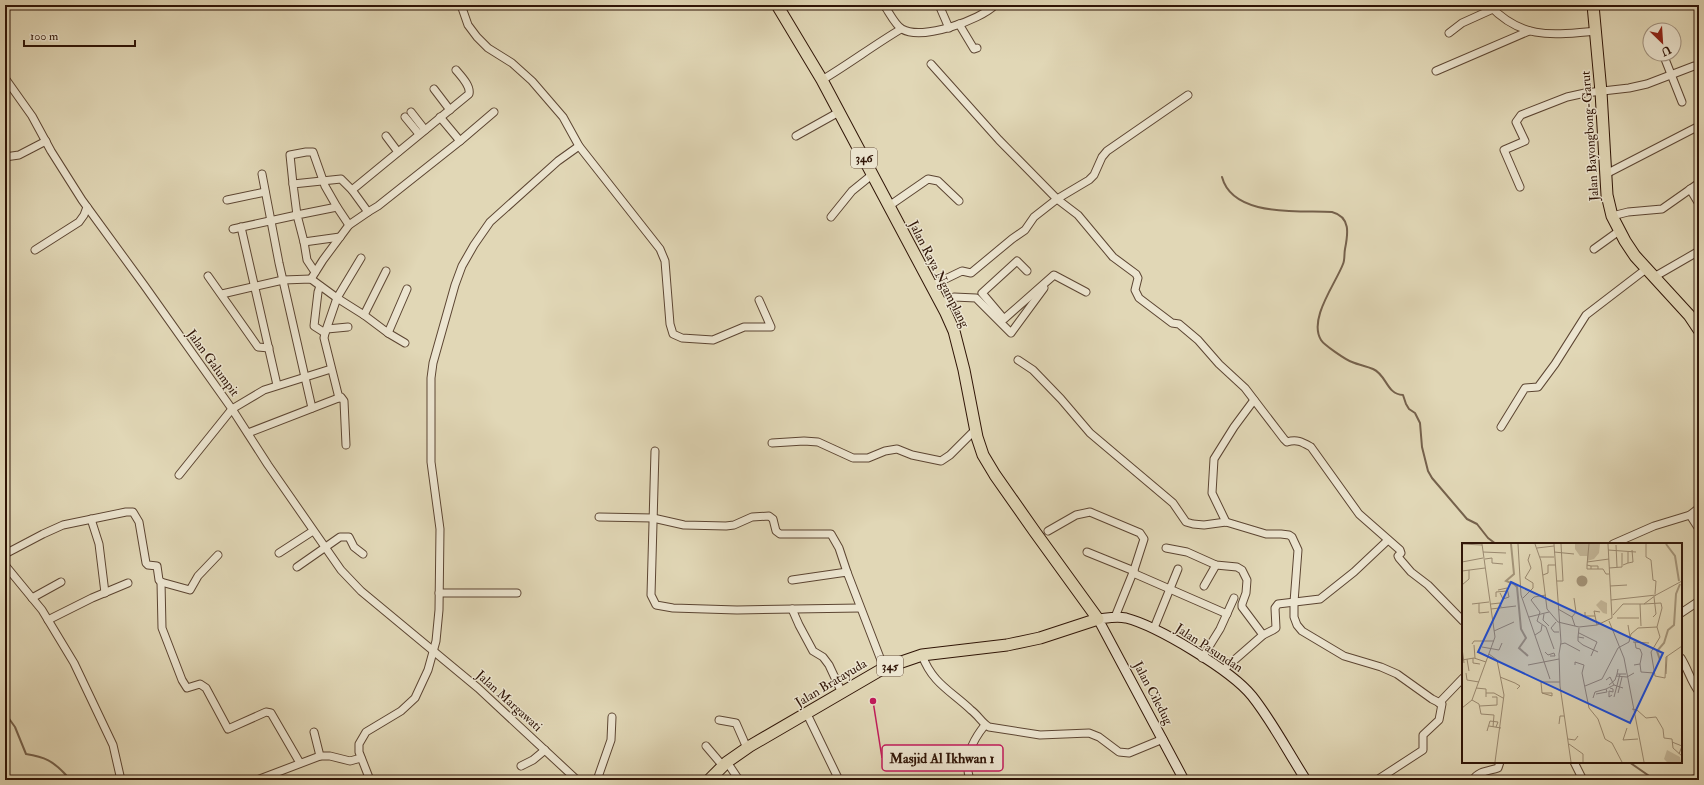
<svg xmlns="http://www.w3.org/2000/svg" width="1704" height="785" viewBox="0 0 1704 785" font-family="'IM FELL Double Pica',serif">
<style>
.lines{fill:none;stroke-linecap:round;stroke-linejoin:round}
.stream{stroke:#75614c;stroke-width:2}
.street-casing{stroke:#5c4532;stroke-width:9}
.secondary-casing{stroke:#2f1406;stroke-width:11}
.primary-casing{stroke:#2f1406;stroke-width:13}
.street{stroke:#ece5d0;stroke-width:7}
.secondary{stroke:#ece5d0;stroke-width:9}
.primary{stroke:#e1d7b6;stroke-width:11}
.labels{text-anchor:middle;dominant-baseline:central;stroke-width:3;stroke-linejoin:round;paint-order:stroke}
.shield{fill:#ece5d0;stroke:#685343;stroke-width:1}
.shield-label{font-size:12px;font-weight:bold;fill:#2f1406}
.street-label{font-size:13px;fill:#2f1406;stroke:#ece5d0}
.inset-river{fill:none;stroke:#a4957a;stroke-width:2}
.inset-road{fill:none;stroke:#9a8970;stroke-width:1}
.view{fill:#1d4ed8;fill-opacity:0.15;stroke:#1d4ed8;stroke-width:2}
.inset-edge{fill:none;stroke:#2f1406;stroke-width:2}
.leader{fill:none;stroke:#c2185b;stroke-width:1.5}
.callout-dot{fill:#c2185b;stroke:#ece5d0;stroke-width:1.5}
.callout{fill:#ece5d0;stroke:#c2185b;stroke-width:1.5}
.callout-label{font-size:14px;text-anchor:middle;font-weight:bold;fill:#2f1406}
</style>
<rect width="100%" height="100%" fill="#e1d7b6"/>
<filter id="stains"><feTurbulence type="fractalNoise" baseFrequency=".005" numOctaves="4"/><feColorMatrix values="0 0 0 0 .2 0 0 0 0 .09 0 0 0 0 .02 0 0 0 .5 -.17"/></filter>
<radialGradient id="worn" r=".72"><stop offset=".6" stop-color="#630" stop-opacity="0"/><stop offset="1" stop-color="#630" stop-opacity=".3"/></radialGradient>
<g class="lines">
<g class="stream">
<path d="M1222,177C1233,218 1300,210 1332,212C1351,217 1348,234 1345,249C1344,254 1345,260 1343,264C1336,283 1308,319 1321,340C1324,345 1346,360 1352,362C1359,365 1366,366 1373,369C1387,375 1386,394 1403,395L1406,404L1409,409L1415,413L1420,423L1422,447L1428,471L1432,478L1467,519L1477,524L1488,538L1496,544"/>
<path d="M5,713L15,727L26,754C45,757 53,761 66,775L63,780"/>
<path d="M1629,762L1655,780"/>
<path d="M1676,780L1699,774"/>
</g>
<g class="street-casing">
<g id="street">
<path d="M461,5L468,25L477,37L488,48L512,63L532,81L563,117L579,146L660,249L665,261L670,324L673,334L682,338L713,340L744,327H771L759,300"/>
<path d="M884,5C889,12 895,25 902,29C922,41 980,20 995,5"/>
<path d="M939,5L949,28"/>
<path d="M1489,5C1522,40 1552,35 1596,31"/>
<path d="M959,24L974,49L977,48"/>
<path d="M1449,33L1462,23L1493,9"/>
<path d="M1663,54L1682,102"/>
<path d="M931,64L999,140L1057,199L1078,215L1113,257L1136,274L1138,278L1135,290L1139,298L1172,323L1179,324L1198,340L1219,364L1245,388L1284,439L1287,442C1297,439 1302,442 1311,447L1359,514L1400,550L1401,553L1398,556L1399,558L1411,572L1428,585L1463,621"/>
<path d="M1436,71L1529,31"/>
<path d="M5,78L32,116L51,151L82,200L144,285L232,409L268,465L341,570L361,591L478,688L577,780"/>
<path d="M822,80C849,64 874,45 901,29"/>
<path d="M434,89L450,110"/>
<path d="M411,112L425,130"/>
<path d="M405,117L419,134"/>
<path d="M386,136L398,152"/>
<path d="M796,136L839,112"/>
<path d="M460,141L494,112"/>
<path d="M5,157L19,155L46,141"/>
<path d="M262,174L279,263L312,408"/>
<path d="M1606,174L1699,126"/>
<path d="M293,184L290,155L306,152H313L325,186L337,207L297,215L304,242L340,237"/>
<path d="M1520,187L1504,150L1525,141L1516,122L1521,115L1567,97L1585,93L1629,88L1647,84L1694,66"/>
<path d="M1690,189L1699,204"/>
<path d="M227,200L265,192"/>
<path d="M889,206L928,179L938,181L959,201"/>
<path d="M337,207L349,225"/>
<path d="M368,212L378,206L460,141L440,117"/>
<path d="M1612,216L1628,212L1662,209L1699,183"/>
<path d="M831,217L852,191L873,174"/>
<path d="M241,227L277,385"/>
<path d="M233,229L297,215L293,184L341,179L352,190"/>
<path d="M304,242L307,260L315,272"/>
<path d="M1594,249L1619,231"/>
<path d="M35,250L79,222L84,215L87,207"/>
<path d="M1027,271L1017,261L982,293L1004,319L1054,275L1086,292"/>
<path d="M208,276L258,347L269,348"/>
<path d="M1654,277L1699,251"/>
<path d="M311,279L323,260L349,225L368,212L352,190L469,94C471,86 461,76 456,70"/>
<path d="M320,286L318,292L314,326L325,333"/>
<path d="M931,286L962,271L971,273L1012,239L1025,230L1034,217L1057,199L1089,180L1094,175L1102,157L1107,151L1188,95"/>
<path d="M222,294L283,280L311,279L337,298L364,315L388,333L407,289"/>
<path d="M941,303L954,297L976,298L1011,333L1044,288"/>
<path d="M364,315L386,271"/>
<path d="M327,329L348,327"/>
<path d="M388,333L405,343"/>
<path d="M1018,360L1033,370L1061,399L1090,433L1173,503L1186,522L1193,524L1204,525L1226,522L1266,534H1281L1289,535L1292,537L1298,550L1294,602V617L1297,625L1302,631L1344,656L1381,667L1397,674L1432,699L1442,704L1439,720L1423,735V750L1377,780"/>
<path d="M339,398L324,338L325,333L337,298L361,258"/>
<path d="M1501,427L1525,388L1538,387L1555,364L1586,315L1646,269"/>
<path d="M248,433L341,397L344,401L346,445"/>
<path d="M772,443L804,441L818,442L853,458H868L885,451L897,449L912,455L941,461L950,455L976,429"/>
<path d="M655,451L651,595L656,605L673,608L737,610L860,608"/>
<path d="M179,475L232,409L264,390L331,369"/>
<path d="M1690,515L1699,529"/>
<path d="M599,517L653,518L684,525L726,526L734,525L752,517L769,516L773,519L776,531L780,534H831L839,548L847,572"/>
<path d="M91,519L99,544L105,593"/>
<path d="M1226,522L1212,493L1214,459L1234,427L1254,400"/>
<path d="M1048,531L1076,515L1090,512L1140,533L1144,539L1134,570L1115,617"/>
<path d="M1613,544L1654,526L1690,515L1699,508"/>
<path d="M1166,548L1187,552L1216,565L1237,567L1242,570L1247,580L1246,593L1242,604V607L1263,635"/>
<path d="M1087,552L1134,571"/>
<path d="M279,553L313,531"/>
<path d="M5,554L43,534L63,525L126,512H133L139,522L146,563L148,565L157,566L159,580L161,582L190,590L198,576L218,555"/>
<path d="M5,565L42,610L74,663L113,745L121,780"/>
<path d="M297,567L340,537H349L354,547L363,554"/>
<path d="M1133,573L1227,614"/>
<path d="M792,580L847,572L884,668"/>
<path d="M161,582L162,628L182,680L187,688L200,684L206,688L228,729L266,712L271,713L300,763"/>
<path d="M1204,586L1216,565"/>
<path d="M439,593H517"/>
<path d="M32,598L61,582"/>
<path d="M792,609L799,625L813,651L823,657L829,665L842,693"/>
<path d="M1681,613L1699,601"/>
<path d="M48,620L92,598L128,583"/>
<path d="M1154,628L1178,569"/>
<path d="M922,655C932,683 951,691 971,710C978,715 982,723 989,727L1040,735L1089,733L1099,737L1119,752L1129,753L1163,739"/>
<path d="M1202,658L1220,629L1234,598"/>
<path d="M1681,658C1688,669 1691,682 1699,692"/>
<path d="M1223,670L1263,635L1273,630L1276,628L1275,608L1278,604L1320,599L1354,572L1388,540"/>
<path d="M1439,703L1463,678"/>
<path d="M807,714L838,778"/>
<path d="M719,720L736,723L747,748"/>
<path d="M314,732L320,756H330L350,761L361,758"/>
<path d="M706,746L723,766"/>
<path d="M727,762L739,780"/>
<path d="M1574,762L1583,780"/>
<path d="M521,766L533,760L545,750"/>
<path d="M257,780L320,756"/>
<path d="M370,780L359,752V744L366,732L401,711L415,698L428,670L436,641L439,610L440,529L431,462V378L433,363L455,285L462,266L474,245L490,222L558,161L579,146"/>
<path d="M597,780L611,740L612,717"/>
<path d="M970,780C963,759 972,741 985,725"/>
<path d="M1473,780C1478,771 1489,771 1498,768L1500,762"/>
</g>
</g>
<g class="secondary-casing">
<path id="secondary" d="M1184,780L1098,619C1108,618 1116,616 1126,618C1157,626 1231,670 1252,696C1272,721 1288,752 1306,780"/>
</g>
<g class="primary-casing">
<g id="primary">
<path d="M1593,5L1601,92L1607,195L1612,216L1625,241L1635,256L1689,315L1699,330"/>
<path d="M709,780L727,762L750,746L884,668L922,655L1007,645L1040,638L1098,619L1035,532L995,475L983,455L977,437L964,370L954,331L946,313L822,80L777,5"/>
</g>
</g>
<use href="#street" class="street"/>
<use href="#secondary" class="secondary"/>
<use href="#primary" class="primary"/>
</g>
<g class="labels">
<g class="shield">
<rect x="851" y="148" width="26" height="20" rx="3"/>
<rect x="877" y="656" width="26" height="20" rx="3"/>
</g>
<g class="shield-label">
<text x="864" y="158">346</text>
<text x="890" y="666">345</text>
</g>
<g class="street-label">
<text transform="translate(1590 136) rotate(-94)">Jalan Bayongbong-Garut</text>
<text transform="translate(939 274) rotate(63)">Jalan Raya Ngamplang</text>
<text transform="translate(213 363) rotate(54)">Jalan Galumpit</text>
<text transform="translate(1209 648) rotate(33)">Jalan Pasundan</text>
<text transform="translate(831 683) rotate(-31)">Jalan Bratayuda</text>
<text transform="translate(1153 693) rotate(62)">Jalan Ciledug</text>
<text transform="translate(509 701) rotate(42)">Jalan Margawati</text>
</g>
</g>
<g transform="translate(1462 543)">
<rect width="220" height="220" fill="#e1d7b6"/>
<path d="M113,1H138L137,10L132,16L125,18V13H118L113,6ZM139,57L145,60V71L141,70L134,62ZM205,207L218,214L219,219H205L202,216Z" fill="#c3b698"/>
<path d="M114.5 38a5.5 5.5 0 1 1 11 0a5.5 5.5 0 1 1-11 0Z" fill="#a4957a"/>
<path class="inset-river" d="M49,1L52,31L44,38L52,41L55,44L59,86L64,95L57,105L66,113M204,1L213,13L217,38M198,117L195,108L202,100L206,87L212,82L214,51L218,41"/>
<path class="inset-road" d="M0,1L20,2M56,1L59,52L88,136M73,1L79,18L85,66L96,79M92,1L99,99L97,111L98,143L109,219M127,1L125,22L129,23M146,1L149,57M184,1V14L189,17L191,37L194,38L193,51M154,2L155,24M75,5L92,3M146,7L174,9M21,9L44,10M92,9L112,11M78,14H92M23,16L30,15V20L41,21M0,19L21,15M125,19L147,16M166,20L171,19L170,7M125,22V26H141L144,31H147M161,22L166,20V9M147,25L160,24V10M129,26V23H136V26M0,28L23,25M81,32L86,30V22H93M95,38H101L99,1M0,42L7,36V27M148,43L165,42M36,47L45,45L47,54L41,56L38,50M84,52L72,54L69,57L78,69L75,78L84,84L92,106M34,54V49L45,48M61,55L71,45V40L63,35L69,25L66,17L68,11M17,60V70L27,69M10,61L27,59M29,61L38,60L39,64M178,61L179,83M182,61L199,60L200,65L195,84L198,94L189,109L193,133L203,135L204,114L220,103M29,66L54,63M96,66L110,74L113,83M123,69V73H133M82,71L81,77L87,83M151,72L161,61H182L194,52M67,74L87,69M110,74L114,69L112,55M191,74L194,71L192,54M155,75H177M147,78L162,115L182,219M94,79L89,85L92,89H97M96,79L117,84L135,82L150,75L149,57L194,52L220,38M135,82L132,68L138,69M166,82L168,94M117,85L116,94L122,95M32,88L52,79M117,90L135,99L129,113M73,92L79,88L80,82M116,94V98L121,102L136,109M171,99L187,100M173,99L174,105L178,106L180,111L178,121M10,101L12,98H32M99,101L103,100L118,108M12,102L13,115M20,104L37,107L40,100M0,105L2,120M83,109L86,112L92,110L93,113H88M27,111L35,117L42,152L33,219M11,115V120L18,121M5,116L7,128M0,117L12,115L24,119M66,122L97,116M113,122V119L122,122L120,130L127,165L136,176L143,196L150,200L160,219M172,122L178,121L179,129L192,130M156,126L155,131H164M4,130L5,137L17,139M204,131L205,113M154,133L165,134L172,130M38,134L53,140L58,143L55,146M144,137L148,134L152,142L161,145M147,142L153,137L155,131M123,143L140,136L156,105L167,99L169,91L176,85L195,84M14,145L24,146V154M148,145L151,146V149L147,148V154L150,152M24,150H32L41,155M80,150L90,153V150M90,150H80L79,139H98M156,150L160,134M134,151L145,149L144,146L152,142M152,154L158,131M131,155L133,149L144,146M10,157L17,161L19,171L32,172L31,184M18,163L35,162V154H30M0,165L10,157L33,94L20,1M170,166L175,167L184,175L194,174L201,186L202,195L210,196L211,205L220,213M97,181L98,173H102M27,183L39,185M165,185L161,197L176,196M25,188L28,178L36,179L34,184M106,196L113,197L116,193M210,199L220,203L217,211M107,201L121,211V219"/>
<path class="view" d="M49,39L201,110L168,180L16,109Z"/>
<rect width="220" height="220" class="inset-edge"/>
</g>
<path class="leader" d="M873 701L882 758"/>
<circle class="callout-dot" cx="873" cy="701" r="4"/>
<rect class="callout" x="882" y="745" width="121" height="26" rx="4"/>
<g class="callout-label">
<text x="942" y="763">Masjid Al Ikhwan 1</text>
</g>
<rect width="1704" height="785" fill="none" stroke="#e1d7b6" stroke-width="20"/>
<rect x="6" y="6" width="1692" height="773" fill="none" stroke="#2f1406" stroke-width="2"/>
<rect x="10" y="10" width="1684" height="765" fill="none" stroke="#2f1406"/>
<g transform="translate(1662 42) rotate(155)"><circle r="19" fill="#ece5d0" stroke="#a0917f"/>
<path d="M0-3L7 15L0 10L-7 15Z" fill="#8f2418"/>
<text y="-6" font-size="11" font-weight="bold" text-anchor="middle" fill="#2f1406">U</text>
</g>
<path d="M24 40v6h111v-6" fill="none" stroke="#2f1406" stroke-width="2"/>
<text x="30" y="40" font-size="12" fill="#2f1406" stroke="#ece5d0" stroke-width="3" paint-order="stroke">100 m</text>
<rect width="100%" height="100%" filter="url(#stains)"/>
<rect width="100%" height="100%" fill="url(#worn)"/>
</svg>
